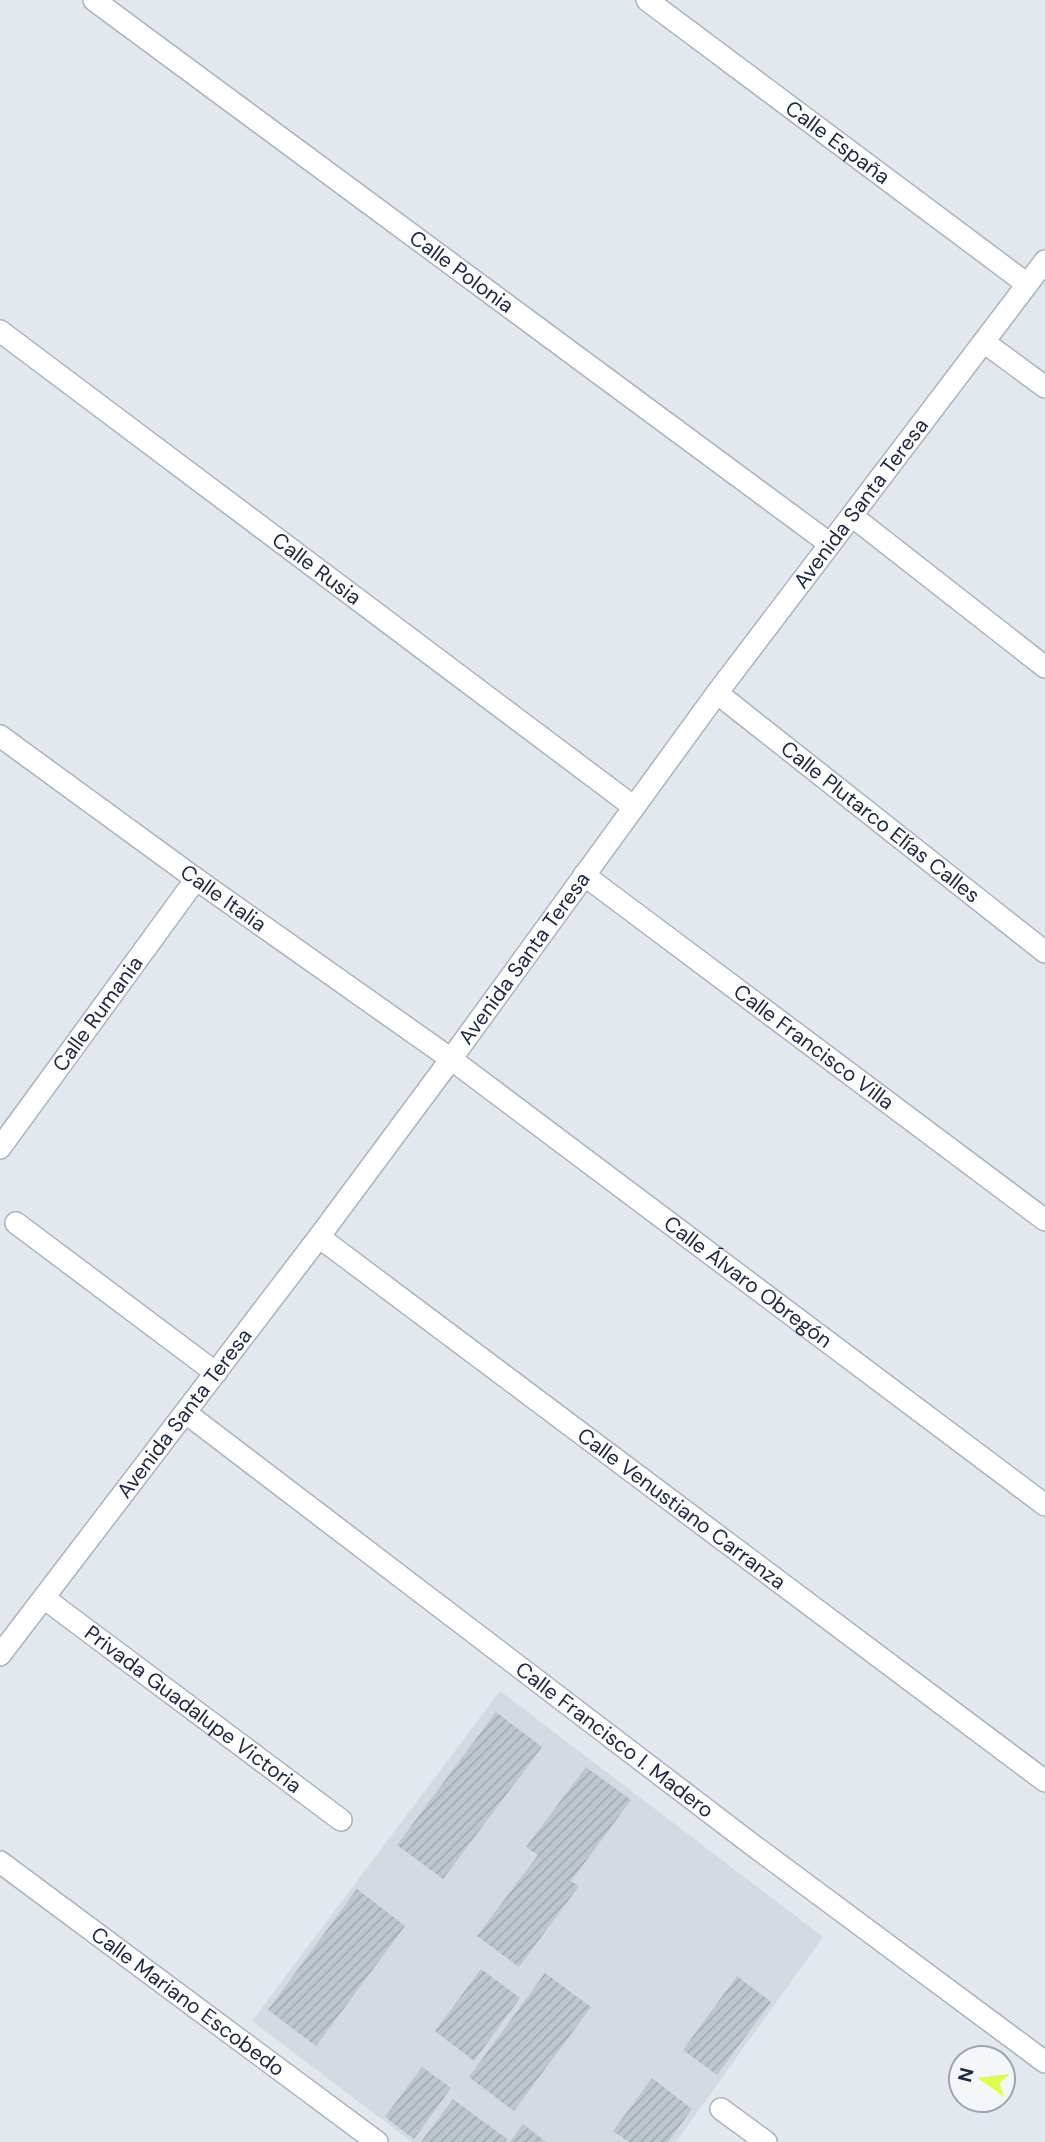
<svg xmlns="http://www.w3.org/2000/svg" width="1045" height="2142" viewBox="0 0 1045 2142" font-family="'DM Sans',sans-serif">
<style>
.built{fill:#d3dae1}
.building{fill:url(#building-hatch)}
.lines{fill:none;stroke-linecap:round;stroke-linejoin:round}
.minor-casing{stroke:#acb3bd;stroke-width:24}
.minor{stroke:#fff;stroke-width:21}
.labels{text-anchor:middle;dominant-baseline:central;stroke-width:5;stroke-linejoin:round;paint-order:stroke}
.street-label{font-size:21px;fill:#202a40;stroke:#f3f7fa}
</style>
<defs>
<pattern id="building-hatch" width="6" height="6" patternUnits="userSpaceOnUse" patternTransform="scale(1.75)"><rect width="6" height="6" fill="#bdc6cf"/><path d="M-1 1l2-2M0 6l6-6M5 7l2-2" fill="none" stroke="#a2aab3"/></pattern>
</defs>
<rect width="100%" height="100%" fill="#e2e8ed"/>
<path class="built" d="M500,1691L823,1937L676,2142H412L252,2021Z"/>
<g class="building">
<path d="M496,1712L542,1747L443,1879L397,1845Z"/>
<path d="M586,1767L631,1800L571,1881L579,1886L519,1967L477,1936L538,1855L526,1847Z"/>
<path d="M357,1889L405,1926L316,2046L268,2010Z"/>
<path d="M481,1969L520,1998L474,2061L435,2031Z"/>
<path d="M545,1973L591,2007L514,2111L469,2077Z"/>
<path d="M737,1976L771,2002L717,2075L683,2050Z"/>
<path d="M422,2067L451,2088L414,2139L385,2117Z"/>
<path d="M652,2078L692,2109L668,2142H629L613,2131Z"/>
<path d="M453,2099L507,2139L505,2142H421Z"/>
<path d="M523,2124L546,2142H510Z"/>
</g>
<g class="lines">
<g class="minor-casing">
<g id="minor">
<path id="s1" d="M94,0L830,544"/>
<path id="s2" d="M647,0L1027,284"/>
<path id="s3" d="M0,331L634,807"/>
<path d="M984,342L1045,387"/>
<path d="M852,516L1045,667"/>
<path id="s4" d="M717,693L1045,952"/>
<path id="s5" d="M0,736L196,879L451,1059L1045,1505"/>
<path id="s6" d="M584,875L1045,1220"/>
<path id="s7" d="M0,1148L196,879"/>
<path d="M16,1223L216,1373"/>
<path id="s8" d="M319,1237L1045,1781"/>
<path id="s9" d="M186,1413L750,1843L1045,2062"/>
<path id="s10" d="M44,1598L341,1820"/>
<path id="s11" d="M0,1655L319,1237L451,1059L717,693L1045,261"/>
<path id="s12" d="M0,1862L377,2142"/>
<path d="M721,2109L766,2142"/>
</g>
</g>
<use href="#minor" class="minor"/>
</g>
<g class="labels">
<g class="street-label">
<text stroke="none"><textPath href="#s2" startOffset="238">Calle España</textPath></text>
<text stroke="none"><textPath href="#s1" startOffset="457">Calle Polonia</textPath></text>
<text stroke="none"><textPath href="#s11" startOffset="1438">Avenida Santa Teresa</textPath></text>
<text stroke="none"><textPath href="#s3" startOffset="396">Calle Rusia</textPath></text>
<text stroke="none"><textPath href="#s4" startOffset="208">Calle Plutarco Elías Calles</textPath></text>
<text stroke="none"><textPath href="#s5" startOffset="276">Calle Italia</textPath></text>
<text stroke="none"><textPath href="#s11" startOffset="872">Avenida Santa Teresa</textPath></text>
<text stroke="none"><textPath href="#s7" startOffset="166">Calle Rumania</textPath></text>
<text stroke="none"><textPath href="#s6" startOffset="287">Calle Francisco Villa</textPath></text>
<text stroke="none"><textPath href="#s5" startOffset="926">Calle Álvaro Obregón</textPath></text>
<text stroke="none"><textPath href="#s11" startOffset="304">Avenida Santa Teresa</textPath></text>
<text stroke="none"><textPath href="#s8" startOffset="453">Calle Venustiano Carranza</textPath></text>
<text stroke="none"><textPath href="#s10" startOffset="186">Privada Guadalupe Victoria</textPath></text>
<text stroke="none"><textPath href="#s9" startOffset="539">Calle Francisco I. Madero</textPath></text>
<text stroke="none"><textPath href="#s12" startOffset="234">Calle Mariano Escobedo</textPath></text>
</g>
</g>
<g transform="translate(982 2079) rotate(284)"><circle r="33" fill="#f3f7fa" stroke="#9fa5b0" stroke-width="2"/>
<path d="M0-5L12 26L0 18L-12 26Z" fill="#dcfe4f"/>
<text y="-10" font-size="19" font-weight="bold" text-anchor="middle" fill="#202a40">N</text>
</g>
</svg>
